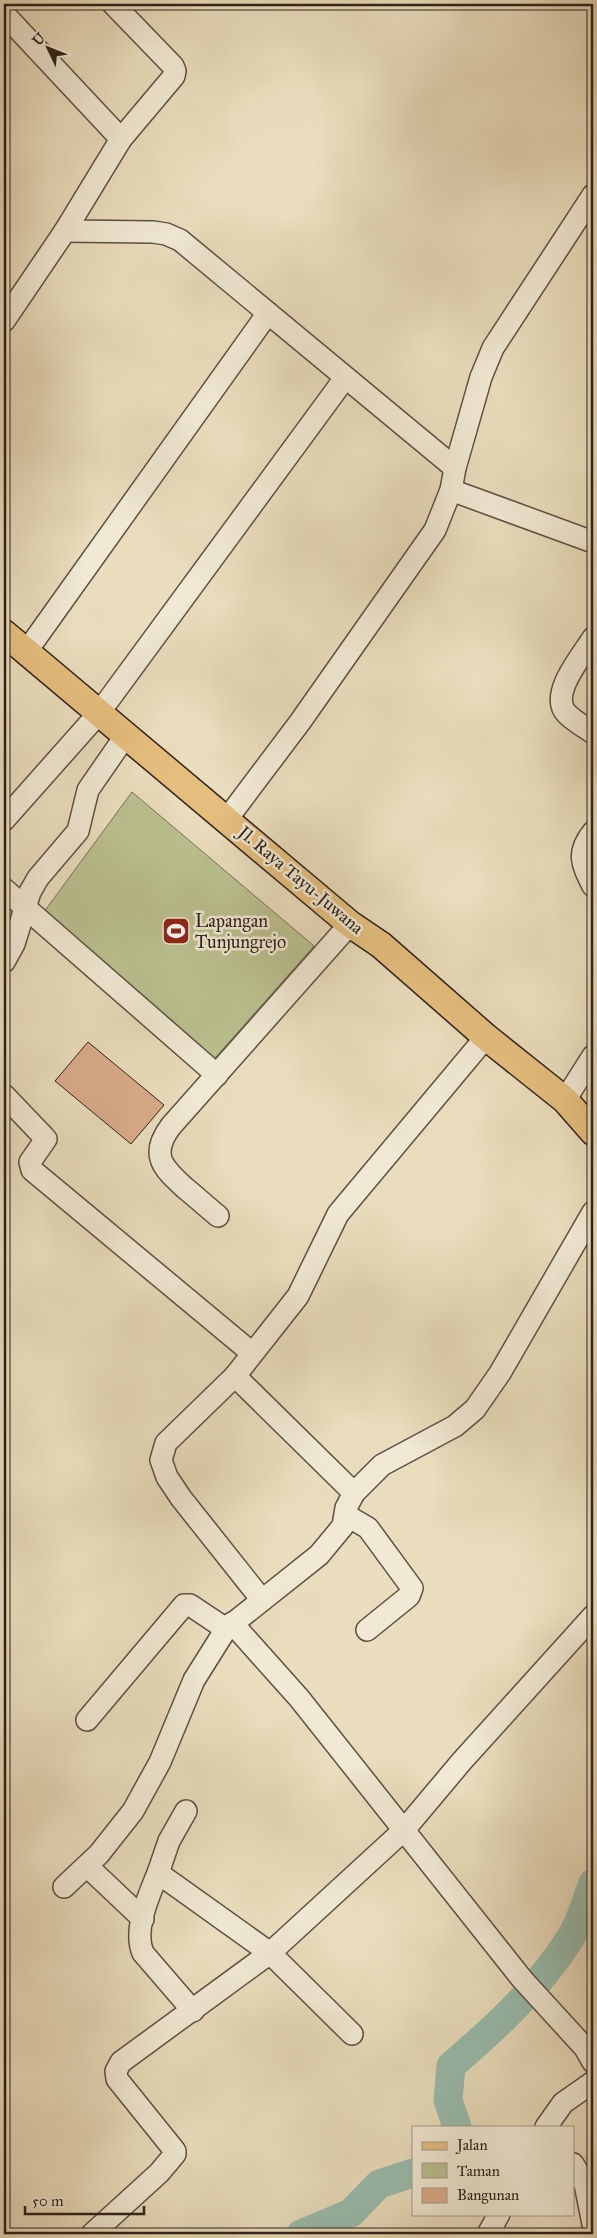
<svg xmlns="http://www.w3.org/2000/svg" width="597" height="2238" viewBox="0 0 597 2238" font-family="'IM FELL Great Primer',serif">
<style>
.green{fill:#bac08f;stroke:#747055}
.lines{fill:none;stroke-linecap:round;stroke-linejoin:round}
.river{stroke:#98bcad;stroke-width:29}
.building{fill:#daab8a;stroke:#2d211b}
.minor-casing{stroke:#5c5044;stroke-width:24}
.major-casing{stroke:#2d211b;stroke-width:29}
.minor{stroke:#f1e9d4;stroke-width:21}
.major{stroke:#e5be7e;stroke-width:26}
.labels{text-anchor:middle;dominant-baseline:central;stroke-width:5;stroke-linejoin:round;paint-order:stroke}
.street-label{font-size:18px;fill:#2d211b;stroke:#f1e9d4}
.poi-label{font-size:18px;fill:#2d211b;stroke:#f1e9d4;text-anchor:start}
</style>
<rect width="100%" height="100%" fill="#eaddbd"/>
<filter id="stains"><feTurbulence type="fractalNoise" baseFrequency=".004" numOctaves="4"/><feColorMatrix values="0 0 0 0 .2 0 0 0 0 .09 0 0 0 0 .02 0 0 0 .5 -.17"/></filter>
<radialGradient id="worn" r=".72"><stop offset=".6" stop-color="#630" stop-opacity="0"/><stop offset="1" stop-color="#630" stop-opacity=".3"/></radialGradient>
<path class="green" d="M132,792L314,946L208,1066L41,916Z"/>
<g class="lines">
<g class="river">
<path d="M457,2127L448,2100L451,2066C496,2027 539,1988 571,1937C581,1921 586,1901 593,1883"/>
<path d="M301,2234L351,2213L379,2184L413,2173"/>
</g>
</g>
<path class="building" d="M88,1042L164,1105L131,1144L55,1081Z"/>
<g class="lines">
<g class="minor-casing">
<g id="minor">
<path d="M4,14L121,139"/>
<path d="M65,231L153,232L166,234L180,240L455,468"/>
<path d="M4,321L65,231L121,139L174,76L175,71L173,66L113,4"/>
<path d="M451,490L593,542"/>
<path d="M593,638C582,656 548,695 567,714C575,722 585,727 593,733"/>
<path d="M26,652L268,313"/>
<path d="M227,819L300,722L435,530L451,490L455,468L481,377L493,348L593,195"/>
<path d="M4,820L99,713L345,378"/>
<path d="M593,832C576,853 582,864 593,886"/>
<path d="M4,889L217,1075"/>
<path d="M4,962L14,944L30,892L38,878L78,831L88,790L126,735"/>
<path d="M4,1095L46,1139L30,1162L32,1170L252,1353"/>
<path d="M565,1100L593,1056"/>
<path d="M218,1216C207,1207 196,1197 185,1188C163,1168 149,1155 171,1126L350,924"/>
<path d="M235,1376L166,1443L161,1460L167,1477L181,1498L262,1600"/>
<path d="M354,1493L235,1376L298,1296L338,1214L486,1037"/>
<path d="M346,1515L368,1528L412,1588L409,1596L367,1630"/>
<path d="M232,1623L299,1698L522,1979L585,2048L593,2062"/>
<path d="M87,1720L184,1605H190L226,1629"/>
<path d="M186,1811L169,1841L158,1873L270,1953L352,2034"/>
<path d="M87,1866L143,1919"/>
<path d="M158,1873C149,1895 133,1930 143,1953L193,2011"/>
<path d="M64,1887L99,1854L133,1811L160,1762L194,1680L226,1629L319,1555L343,1526L346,1508L354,1493L382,1465L455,1426L475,1409L500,1373L593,1212"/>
<path d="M546,2127L563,2103L593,2082"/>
<path d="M573,2164L585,2184L593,2224"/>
<path d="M92,2234L159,2173L175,2154V2151L117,2079L116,2071L121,2062L270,1953L404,1830L462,1761L593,1616"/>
<path d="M488,2234L499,2214"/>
</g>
</g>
<g class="major-casing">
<path id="major" d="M4,633L350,924L381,945L486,1037L565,1100L593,1132"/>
</g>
<use href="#minor" class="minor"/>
<use href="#major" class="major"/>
</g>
<defs>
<g id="stadium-square" transform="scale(1.4375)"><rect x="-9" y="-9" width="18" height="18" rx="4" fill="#8f2418" stroke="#f1e9d4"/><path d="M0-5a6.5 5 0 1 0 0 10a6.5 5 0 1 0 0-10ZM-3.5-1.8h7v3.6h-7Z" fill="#fff"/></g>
</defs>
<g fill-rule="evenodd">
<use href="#stadium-square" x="176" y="931"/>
</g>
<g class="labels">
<g class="street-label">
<text transform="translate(301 880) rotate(40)">Jl. Raya Tayu-Juwana</text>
</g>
<g class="poi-label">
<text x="195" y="921">Lapangan<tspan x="195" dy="21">Tunjungrejo</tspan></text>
</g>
</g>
<rect width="597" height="2238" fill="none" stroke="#eaddbd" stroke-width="20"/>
<rect x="5" y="5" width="587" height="2228" fill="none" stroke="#2d211b" stroke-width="2.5"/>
<rect x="10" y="10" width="577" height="2218" fill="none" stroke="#2d211b"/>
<rect x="412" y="2126" width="162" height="90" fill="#f1e9d4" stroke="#a3998a"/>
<rect x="422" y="2142" width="25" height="8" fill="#e5be7e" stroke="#a3998a"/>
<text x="457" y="2150" font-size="15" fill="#2d211b">Jalan</text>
<rect x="422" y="2163" width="25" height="15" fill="#bac08f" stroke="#a3998a"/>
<text x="457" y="2176" font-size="15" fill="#2d211b">Taman</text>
<rect x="422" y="2188" width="25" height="15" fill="#daab8a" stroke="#a3998a"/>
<text x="457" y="2200" font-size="15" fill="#2d211b">Bangunan</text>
<g transform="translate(48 48) rotate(313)" stroke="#f1e9d4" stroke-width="4" paint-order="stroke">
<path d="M0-4L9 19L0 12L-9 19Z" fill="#2d211b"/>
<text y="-8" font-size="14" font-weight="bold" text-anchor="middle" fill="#2d211b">U</text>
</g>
<path d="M25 2206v8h119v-8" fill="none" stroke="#2d211b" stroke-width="2.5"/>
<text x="32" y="2206" font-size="15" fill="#2d211b" stroke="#f1e9d4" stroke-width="4" paint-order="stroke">50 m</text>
<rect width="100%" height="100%" filter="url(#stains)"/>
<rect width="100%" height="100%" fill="url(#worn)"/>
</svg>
